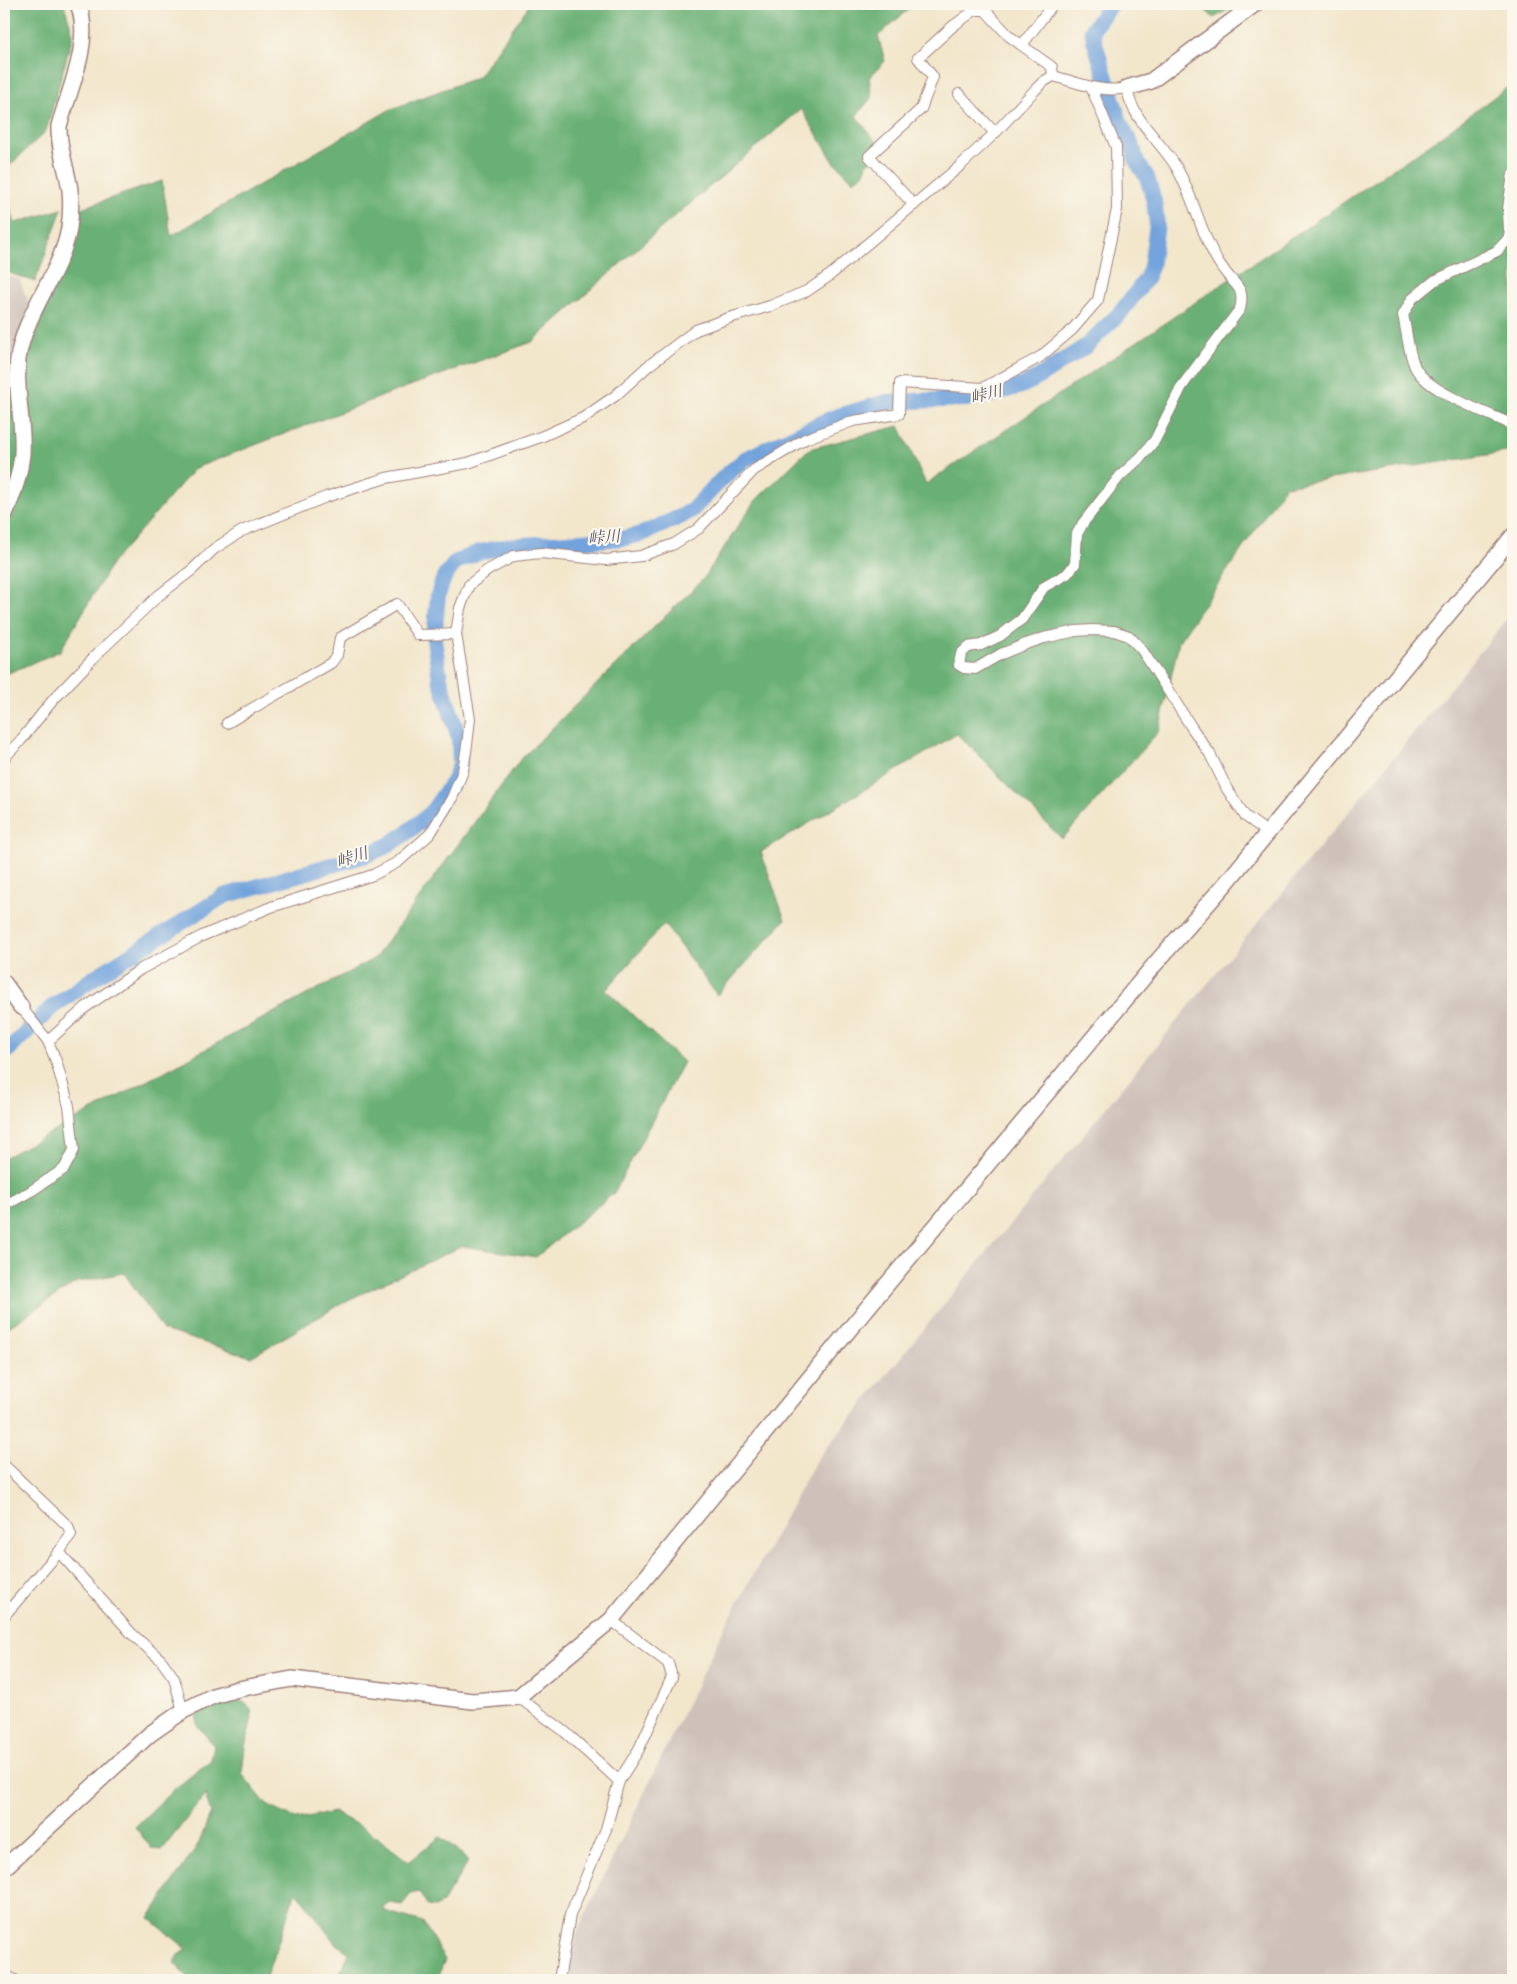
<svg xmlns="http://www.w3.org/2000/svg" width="1517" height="1984" viewBox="0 0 1517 1984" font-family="'IM FELL Great Primer','Noto Serif JP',serif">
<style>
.industrial{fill:#cec1ba}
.forest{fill:#6ab076;stroke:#5a6850}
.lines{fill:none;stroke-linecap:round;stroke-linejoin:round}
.river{stroke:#72a3dc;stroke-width:16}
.street-casing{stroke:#9e827b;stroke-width:12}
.secondary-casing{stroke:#9e827b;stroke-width:18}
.street{stroke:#fff;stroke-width:10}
.secondary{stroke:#fff;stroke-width:15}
.labels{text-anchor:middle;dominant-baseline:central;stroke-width:4.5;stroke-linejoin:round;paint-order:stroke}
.water-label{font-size:16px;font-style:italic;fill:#5a5472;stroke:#fbf7ec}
</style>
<rect width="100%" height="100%" fill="#fbf7ec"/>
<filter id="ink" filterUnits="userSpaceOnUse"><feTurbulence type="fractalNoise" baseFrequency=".02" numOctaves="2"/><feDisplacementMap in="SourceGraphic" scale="10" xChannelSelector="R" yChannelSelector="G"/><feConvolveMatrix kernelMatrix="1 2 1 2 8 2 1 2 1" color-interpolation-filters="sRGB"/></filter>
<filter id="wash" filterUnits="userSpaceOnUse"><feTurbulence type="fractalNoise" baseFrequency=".0096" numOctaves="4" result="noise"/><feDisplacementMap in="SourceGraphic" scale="20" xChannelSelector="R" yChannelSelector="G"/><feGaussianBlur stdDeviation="1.12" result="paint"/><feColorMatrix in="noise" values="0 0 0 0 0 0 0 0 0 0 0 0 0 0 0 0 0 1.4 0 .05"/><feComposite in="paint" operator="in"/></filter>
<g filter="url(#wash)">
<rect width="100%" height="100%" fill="#f2e6cb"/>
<g class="industrial">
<path d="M4,274L20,280L29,305L11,368L4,373Z"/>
<path d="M1513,612V1980H568L577,1932L723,1630L817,1459Z"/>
</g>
<g class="forest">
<path d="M4,4H64L73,35L46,131L4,171Z"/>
<path d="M530,4H911V7L878,36L885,61L869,78L872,97L856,116L877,143L863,174L853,181L834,162L801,109L647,240L532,342L404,388L195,468L112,563L60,651L4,675V376L27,361L79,209L162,181L171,236L391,109L478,77Z"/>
<path d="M1198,4H1238L1214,18Z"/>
<path d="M1513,87V451L1285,486L1179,641L1159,731L1062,839L957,734L761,852L785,920L717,995L664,924L606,990L683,1062L614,1193L536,1257L462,1246L348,1300L251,1357L163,1330L124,1273L77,1282L4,1330V1158L375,958L520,760L704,578L754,502L809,449L899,426L926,484L1433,142L1505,89Z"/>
<path d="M4,188L15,223L62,209L35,282L4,271Z"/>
<path d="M231,1698L246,1703L251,1710L252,1718L245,1746L242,1774L267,1805L296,1819L334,1812L370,1832L409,1862L440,1837L458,1850L468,1862L442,1903L435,1907L428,1906L419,1892L411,1894L402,1905L390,1903L384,1906V1910L388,1912L423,1922L445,1960L436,1980H337L349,1953L335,1943L296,1891L265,1980H190L175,1963L178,1955L187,1949L149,1918L199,1843L211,1812L205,1795L162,1850L152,1849L135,1827L172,1791L211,1760L214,1746L197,1725L196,1710Z"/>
</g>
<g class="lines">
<path class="river" d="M4,1054L51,1008L95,977L224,896L363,856L385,847L405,834L430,814L454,780L460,764L459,738L440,679L434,639L438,595L444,577L456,562L479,552L509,546L625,538L642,534L682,516L692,510L725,476L745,459L832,418L886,402L965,399L989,395L1021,386L1034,380L1086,346L1121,312L1146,279L1151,267L1157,224L1154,201L1147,177L1137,162L1133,148L1120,123L1094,40L1092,30L1111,4"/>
</g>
</g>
<g filter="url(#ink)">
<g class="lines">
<g class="street-casing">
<g id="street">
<path d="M1022,45L1053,4"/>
<path d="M959,94L995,133"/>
<path d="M914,205L869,156L921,109L933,77L918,58L953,26L975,10H985L1009,36L1052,67L1053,76"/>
<path d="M1513,224L1508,239L1497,251L1434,281L1412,299L1403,315C1407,332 1408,352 1415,367C1427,392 1488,413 1513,425"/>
<path d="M1509,230L1508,209L1513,174"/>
<path d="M227,723L331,663L337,655L340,638L397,604L418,635L456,634L460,608L469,585L488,570L514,556L541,553L606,560L641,556L674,544L698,529L754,470L805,439L853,421L899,414L900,383L983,388L1040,357L1072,330L1098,300L1117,209L1116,147L1091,87"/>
<path d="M4,758L21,740L53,700L99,652L158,596L192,570L214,549L242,531L326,497L386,478L468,463L543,436L583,418L615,396L648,366L696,330L729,318L770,306L807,291L829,276L960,166L995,133L1035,90L1043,82L1053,76C1076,82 1103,94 1127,88C1131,118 1159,140 1175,165C1196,199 1201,241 1226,273C1237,287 1245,288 1240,309L1182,386L1155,440L1141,457L1120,476L1083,523L1077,534L1075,564L1067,574L1044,587L1022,619L1000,636L981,645L968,647L961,654L959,665L964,668L975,669L1001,654L1026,644L1044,638L1076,631L1092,630L1114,631L1129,636L1142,650L1192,728L1210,754L1227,789L1245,816L1267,832"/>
<path d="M48,1041L86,1007L141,969L202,936L271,907L373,875L398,862L430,834L452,798L463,771L467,745L470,719L456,634"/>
<path d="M4,1206L31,1191L64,1169L74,1150L69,1106L56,1061L48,1041L21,1007"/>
<path d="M4,1465L68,1526L71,1535L59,1552L4,1616"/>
<path d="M59,1552L132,1634L161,1660L174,1678L183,1711"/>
<path d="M518,1697L564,1731L619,1781"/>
<path d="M4,1975L15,1980"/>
<path d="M559,1980L570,1915L606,1829L619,1781L639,1749L672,1677L668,1663L611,1620"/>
</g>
</g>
<g class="secondary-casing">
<g id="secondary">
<path d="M1127,88L1151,81L1255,4"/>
<path d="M4,516C13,496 20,476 22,454C24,423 15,391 18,359C24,313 62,272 69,228C71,215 71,202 70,190C67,168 58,148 59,126C69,90 93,41 78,4"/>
<path d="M4,983L21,1007"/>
<path d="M4,1868L150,1734L183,1711L213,1696L238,1689L292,1679L473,1701L518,1697L611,1620L853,1325L1155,964L1227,882L1513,536"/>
</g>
</g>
<use href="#street" class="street"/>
<use href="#secondary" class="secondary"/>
</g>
</g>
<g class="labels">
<g class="water-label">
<text transform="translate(986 394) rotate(-13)">峠川</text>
<text transform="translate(604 537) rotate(-5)">峠川</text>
<text transform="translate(352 857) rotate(-17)">峠川</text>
</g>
</g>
<rect width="1517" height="1984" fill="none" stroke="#fbf7ec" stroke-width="20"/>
</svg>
